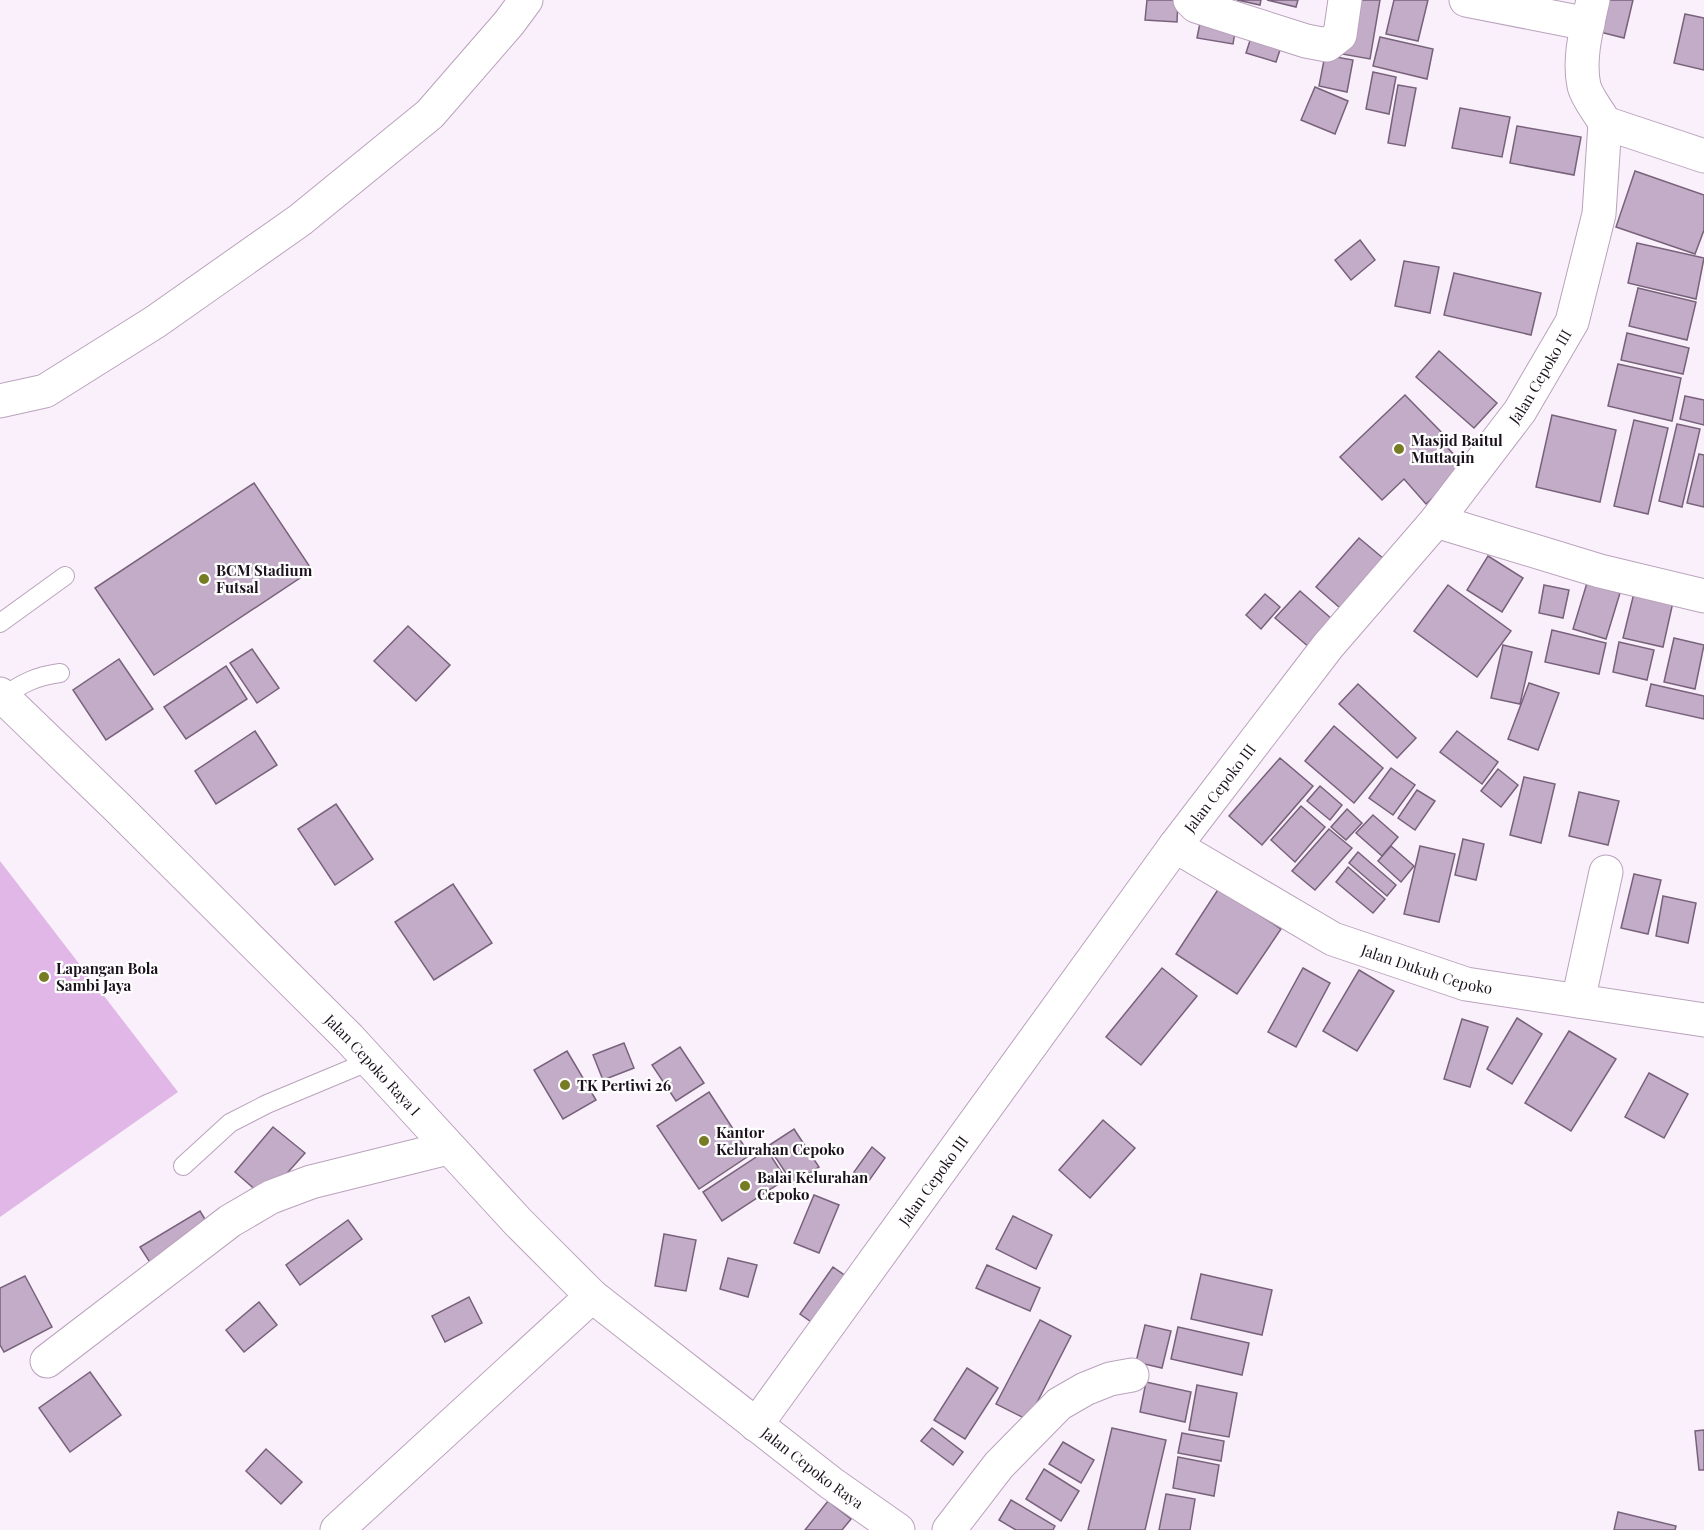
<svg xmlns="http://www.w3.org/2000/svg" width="1704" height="1530" viewBox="0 0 1704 1530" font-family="'Playfair Display',serif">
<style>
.green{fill:#e1b7e7}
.building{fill:#c3acc7;stroke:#78627b;stroke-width:1.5}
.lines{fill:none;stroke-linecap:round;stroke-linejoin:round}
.service-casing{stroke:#baa2bd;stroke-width:20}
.minor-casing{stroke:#baa2bd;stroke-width:35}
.secondary-casing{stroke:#baa2bd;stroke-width:35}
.service{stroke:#fff;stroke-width:18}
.minor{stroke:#fff;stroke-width:33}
.secondary{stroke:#fff;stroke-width:33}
.poi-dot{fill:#777b24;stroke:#fff;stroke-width:2}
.labels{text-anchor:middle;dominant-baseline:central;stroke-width:4.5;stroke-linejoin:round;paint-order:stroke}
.street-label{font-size:15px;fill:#1b121c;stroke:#fff}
.poi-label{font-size:15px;font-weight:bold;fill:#1b121c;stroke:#fff;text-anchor:start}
</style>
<rect width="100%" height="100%" fill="#faf0fb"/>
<path class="green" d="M0,861L178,1092L0,1217Z"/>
<g class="building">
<path d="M1147,0H1178L1177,22L1145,20Z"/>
<path d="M1237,0H1261L1260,5Z"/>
<path d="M1267,0H1298L1296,7Z"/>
<path d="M1350,0H1380L1370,59L1342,54Z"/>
<path d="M1394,0H1428L1418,41L1386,34Z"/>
<path d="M1604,0H1633L1624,38L1596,31Z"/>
<path d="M1202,13L1237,20L1233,44L1197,38Z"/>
<path d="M1685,14L1704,18V70L1674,63Z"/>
<path d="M1254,28L1284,38L1276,62L1246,53Z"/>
<path d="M1380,37L1433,49L1427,79L1373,66Z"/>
<path d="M1325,55L1353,60L1347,92L1319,86Z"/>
<path d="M1373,72L1396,77L1389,114L1366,109Z"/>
<path d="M1398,85L1416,88L1405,146L1388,143Z"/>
<path d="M1315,87L1348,101L1335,134L1301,120Z"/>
<path d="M1460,108L1510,117L1502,157L1452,148Z"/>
<path d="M1517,126L1581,137L1574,175L1510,163Z"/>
<path d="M1635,171L1704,195V230L1695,254L1616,227Z"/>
<path d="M1360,240L1375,260L1351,280L1335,260Z"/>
<path d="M1637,243L1704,258L1696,299L1628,283Z"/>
<path d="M1404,261L1439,267L1430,313L1395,306Z"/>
<path d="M1454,273L1541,293L1531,335L1444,315Z"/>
<path d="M1638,288L1696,302L1687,340L1629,326Z"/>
<path d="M1627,333L1689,348L1683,374L1621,360Z"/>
<path d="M1439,351L1497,403L1474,428L1416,377Z"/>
<path d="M1618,364L1681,378L1672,421L1608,406Z"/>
<path d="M1405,395L1447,438L1442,442L1466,467L1426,504L1404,479L1382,500L1340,457Z"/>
<path d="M1685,396L1704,400V425L1680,419Z"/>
<path d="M1552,415L1616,430L1600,502L1536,487Z"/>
<path d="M1634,420L1668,428L1648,514L1614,506Z"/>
<path d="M1677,424L1700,429L1682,507L1659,501Z"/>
<path d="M1699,454L1704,455V507L1687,503Z"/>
<path d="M254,483L312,570L154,675L95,588Z"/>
<path d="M1359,538L1390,564L1347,614L1316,587Z"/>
<path d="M1488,556L1523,578L1502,612L1467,590Z"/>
<path d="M1587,583L1620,593L1606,639L1573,629Z"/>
<path d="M1448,585L1511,631L1477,677L1414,631Z"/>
<path d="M1544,585L1569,590L1563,618L1539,613Z"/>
<path d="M1300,591L1341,627L1317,654L1275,618Z"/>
<path d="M1634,593L1673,602L1663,647L1623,638Z"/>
<path d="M1265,594L1280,607L1261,629L1246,615Z"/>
<path d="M408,626L450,665L416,701L374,661Z"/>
<path d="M1552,630L1606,643L1599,674L1545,662Z"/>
<path d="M1674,638L1704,645L1695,689L1664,682Z"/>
<path d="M1619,642L1654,650L1647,680L1613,672Z"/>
<path d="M1503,645L1532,652L1520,704L1491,698Z"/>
<path d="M252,649L279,688L257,703L230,663Z"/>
<path d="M119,659L153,709L106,740L73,690Z"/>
<path d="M226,666L247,699L186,739L164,707Z"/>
<path d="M1529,683L1559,693L1538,750L1508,739Z"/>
<path d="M1358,684L1416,738L1397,758L1339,704Z"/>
<path d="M1651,684L1704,696V719L1646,706Z"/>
<path d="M1334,726L1383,768L1354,803L1305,761Z"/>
<path d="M255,731L277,765L216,804L195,771Z"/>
<path d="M1457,731L1498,762L1482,784L1440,752Z"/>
<path d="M1280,758L1313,786L1262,845L1229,816Z"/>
<path d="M1391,768L1415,785L1393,815L1369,798Z"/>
<path d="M1498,769L1518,785L1501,807L1481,791Z"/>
<path d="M1524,777L1555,784L1541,843L1510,835Z"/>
<path d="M1320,786L1342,805L1330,820L1307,801Z"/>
<path d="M1417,790L1435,801L1415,830L1398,818Z"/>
<path d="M1579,792L1619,801L1608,845L1569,836Z"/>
<path d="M336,804L373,859L335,885L298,829Z"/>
<path d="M1301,806L1325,827L1295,862L1271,840Z"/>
<path d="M1347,809L1362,823L1346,840L1331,827Z"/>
<path d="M1373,815L1398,837L1382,856L1356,833Z"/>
<path d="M1329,829L1352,848L1315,890L1292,871Z"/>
<path d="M1463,839L1484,844L1476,880L1455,875Z"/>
<path d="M1391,846L1414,866L1401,882L1378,861Z"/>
<path d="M1420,846L1455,854L1439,922L1404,914Z"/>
<path d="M1358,852L1396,885L1387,896L1349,863Z"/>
<path d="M1348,867L1385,899L1373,913L1336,882Z"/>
<path d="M1634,874L1661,880L1648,934L1621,928Z"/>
<path d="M453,884L492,943L434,980L395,922Z"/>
<path d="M1219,888L1281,929L1237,994L1176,954Z"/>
<path d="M1663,896L1696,903L1688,943L1656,936Z"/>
<path d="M1162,968L1197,996L1141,1065L1106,1037Z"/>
<path d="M1303,968L1330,983L1296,1047L1268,1032Z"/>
<path d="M1359,970L1394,991L1357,1051L1323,1031Z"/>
<path d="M1517,1018L1542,1034L1512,1084L1487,1069Z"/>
<path d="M1462,1019L1488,1027L1470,1087L1444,1079Z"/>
<path d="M1569,1031L1616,1059L1571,1131L1525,1103Z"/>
<path d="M624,1043L634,1068L603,1080L593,1055Z"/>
<path d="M680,1047L704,1083L676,1101L652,1065Z"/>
<path d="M567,1051L596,1100L563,1119L534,1070Z"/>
<path d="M1649,1073L1688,1094L1664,1138L1625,1117Z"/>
<path d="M709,1092L750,1155L699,1189L657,1126Z"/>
<path d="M1103,1120L1135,1148L1090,1198L1059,1170Z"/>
<path d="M273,1127L305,1153L265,1198L235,1172Z"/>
<path d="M794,1129L819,1167L793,1184L768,1146Z"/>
<path d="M872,1147L885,1158L868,1182L854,1172Z"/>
<path d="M767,1150L786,1179L722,1221L703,1192Z"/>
<path d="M814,1195L839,1205L819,1253L794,1243Z"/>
<path d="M200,1211L212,1231L153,1267L140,1247Z"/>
<path d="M1013,1216L1052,1235L1036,1269L996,1249Z"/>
<path d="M348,1220L362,1239L300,1285L286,1265Z"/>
<path d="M664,1234L696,1240L686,1291L655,1286Z"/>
<path d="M728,1258L757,1265L748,1297L720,1289Z"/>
<path d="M987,1265L1040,1288L1030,1311L976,1288Z"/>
<path d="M833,1267L850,1279L817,1326L800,1314Z"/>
<path d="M1201,1274L1272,1290L1262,1335L1191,1319Z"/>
<path d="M25,1276L52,1327L4,1352L0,1345V1288Z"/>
<path d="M469,1297L482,1323L445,1342L432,1316Z"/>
<path d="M259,1302L277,1325L244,1352L226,1330Z"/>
<path d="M1040,1320L1071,1336L1028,1420L996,1404Z"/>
<path d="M1145,1325L1171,1331L1162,1368L1136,1362Z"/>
<path d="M1178,1327L1249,1343L1242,1375L1171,1359Z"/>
<path d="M967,1368L998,1388L965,1439L934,1420Z"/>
<path d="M90,1372L121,1415L70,1452L39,1408Z"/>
<path d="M1146,1382L1191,1392L1185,1422L1140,1412Z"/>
<path d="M1197,1385L1237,1393L1229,1437L1189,1430Z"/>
<path d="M932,1428L963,1452L953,1465L921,1441Z"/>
<path d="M1112,1428L1166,1440L1145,1530H1088Z"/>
<path d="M1704,1430V1470H1699L1695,1431Z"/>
<path d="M1182,1433L1224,1441L1221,1461L1178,1453Z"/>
<path d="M1063,1442L1094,1460L1081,1483L1049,1464Z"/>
<path d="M266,1449L302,1482L281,1504L246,1471Z"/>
<path d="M1178,1457L1219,1465L1214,1496L1173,1488Z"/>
<path d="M1044,1469L1079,1491L1061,1521L1026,1499Z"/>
<path d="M1166,1494L1195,1499L1190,1530H1159Z"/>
<path d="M1011,1500L1055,1526L1053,1530H1016L999,1520Z"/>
<path d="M828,1501L851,1519L842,1530H805Z"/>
<path d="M1618,1512L1676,1526L1675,1530H1614Z"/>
</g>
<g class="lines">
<g class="service-casing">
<g id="service">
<path d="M0,623L65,576"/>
<path d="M3,697C22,683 37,676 60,673"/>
<path d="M183,1166L230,1123L267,1104L370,1061"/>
</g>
</g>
<g class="minor-casing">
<g id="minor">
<path d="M1190,0L1196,6L1306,41L1327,45L1340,35L1345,0"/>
<path d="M1466,0L1588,24"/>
<path d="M1593,0C1587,27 1578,58 1584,86C1587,98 1599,112 1605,123"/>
<path d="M1605,123L1704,156"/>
<path d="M0,401L45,391L155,322L300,220L430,114L509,23L526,0"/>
<path d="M1436,521L1600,571L1704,596"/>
<path id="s1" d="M1175,846L1333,939L1466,984L1704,1020"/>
<path d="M1578,1001L1606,872"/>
<path d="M47,1361L230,1221L271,1197L311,1182L448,1148"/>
<path id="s2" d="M756,1425L1175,846L1328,646L1436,521L1520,411L1572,322L1599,214L1605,123"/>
<path d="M337,1530L592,1296"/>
<path d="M949,1530L999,1465L1059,1404L1085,1389L1110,1379L1132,1375"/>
</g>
</g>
<g class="secondary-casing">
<g id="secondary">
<path id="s3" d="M0,694L118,808L349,1038L518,1222L592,1296L831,1483L898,1530"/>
</g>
</g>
<use href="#service" class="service"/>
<use href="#minor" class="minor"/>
<use href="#secondary" class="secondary"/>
</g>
<g class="poi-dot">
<circle cx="1399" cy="449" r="6"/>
<circle cx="204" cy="579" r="6"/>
<circle cx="44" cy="977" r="6"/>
<circle cx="565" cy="1085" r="6"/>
<circle cx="704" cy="1141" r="6"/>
<circle cx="745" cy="1186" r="6"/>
</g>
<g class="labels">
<g class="street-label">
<text stroke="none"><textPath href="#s2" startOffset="1310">Jalan Cepoko III</textPath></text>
<text stroke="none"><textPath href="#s2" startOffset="788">Jalan Cepoko III</textPath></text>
<text stroke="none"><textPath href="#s1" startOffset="282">Jalan Dukuh Cepoko</textPath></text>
<text stroke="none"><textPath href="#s3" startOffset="526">Jalan Cepoko Raya I</textPath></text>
<text stroke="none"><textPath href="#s2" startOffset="302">Jalan Cepoko III</textPath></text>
<text stroke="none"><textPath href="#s3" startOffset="1124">Jalan Cepoko Raya</textPath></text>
</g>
<g class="poi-label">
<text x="1411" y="440">Masjid Baitul<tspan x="1411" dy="17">Muttaqin</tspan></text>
<text x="216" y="570">BCM Stadium<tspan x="216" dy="17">Futsal</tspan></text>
<text x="56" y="968">Lapangan Bola<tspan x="56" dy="17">Sambi Jaya</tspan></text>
<text x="577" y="1085">TK Pertiwi 26</text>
<text x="716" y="1132">Kantor<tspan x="716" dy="17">Kelurahan Cepoko</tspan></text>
<text x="757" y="1177">Balai Kelurahan<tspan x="757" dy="17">Cepoko</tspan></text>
</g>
</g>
</svg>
